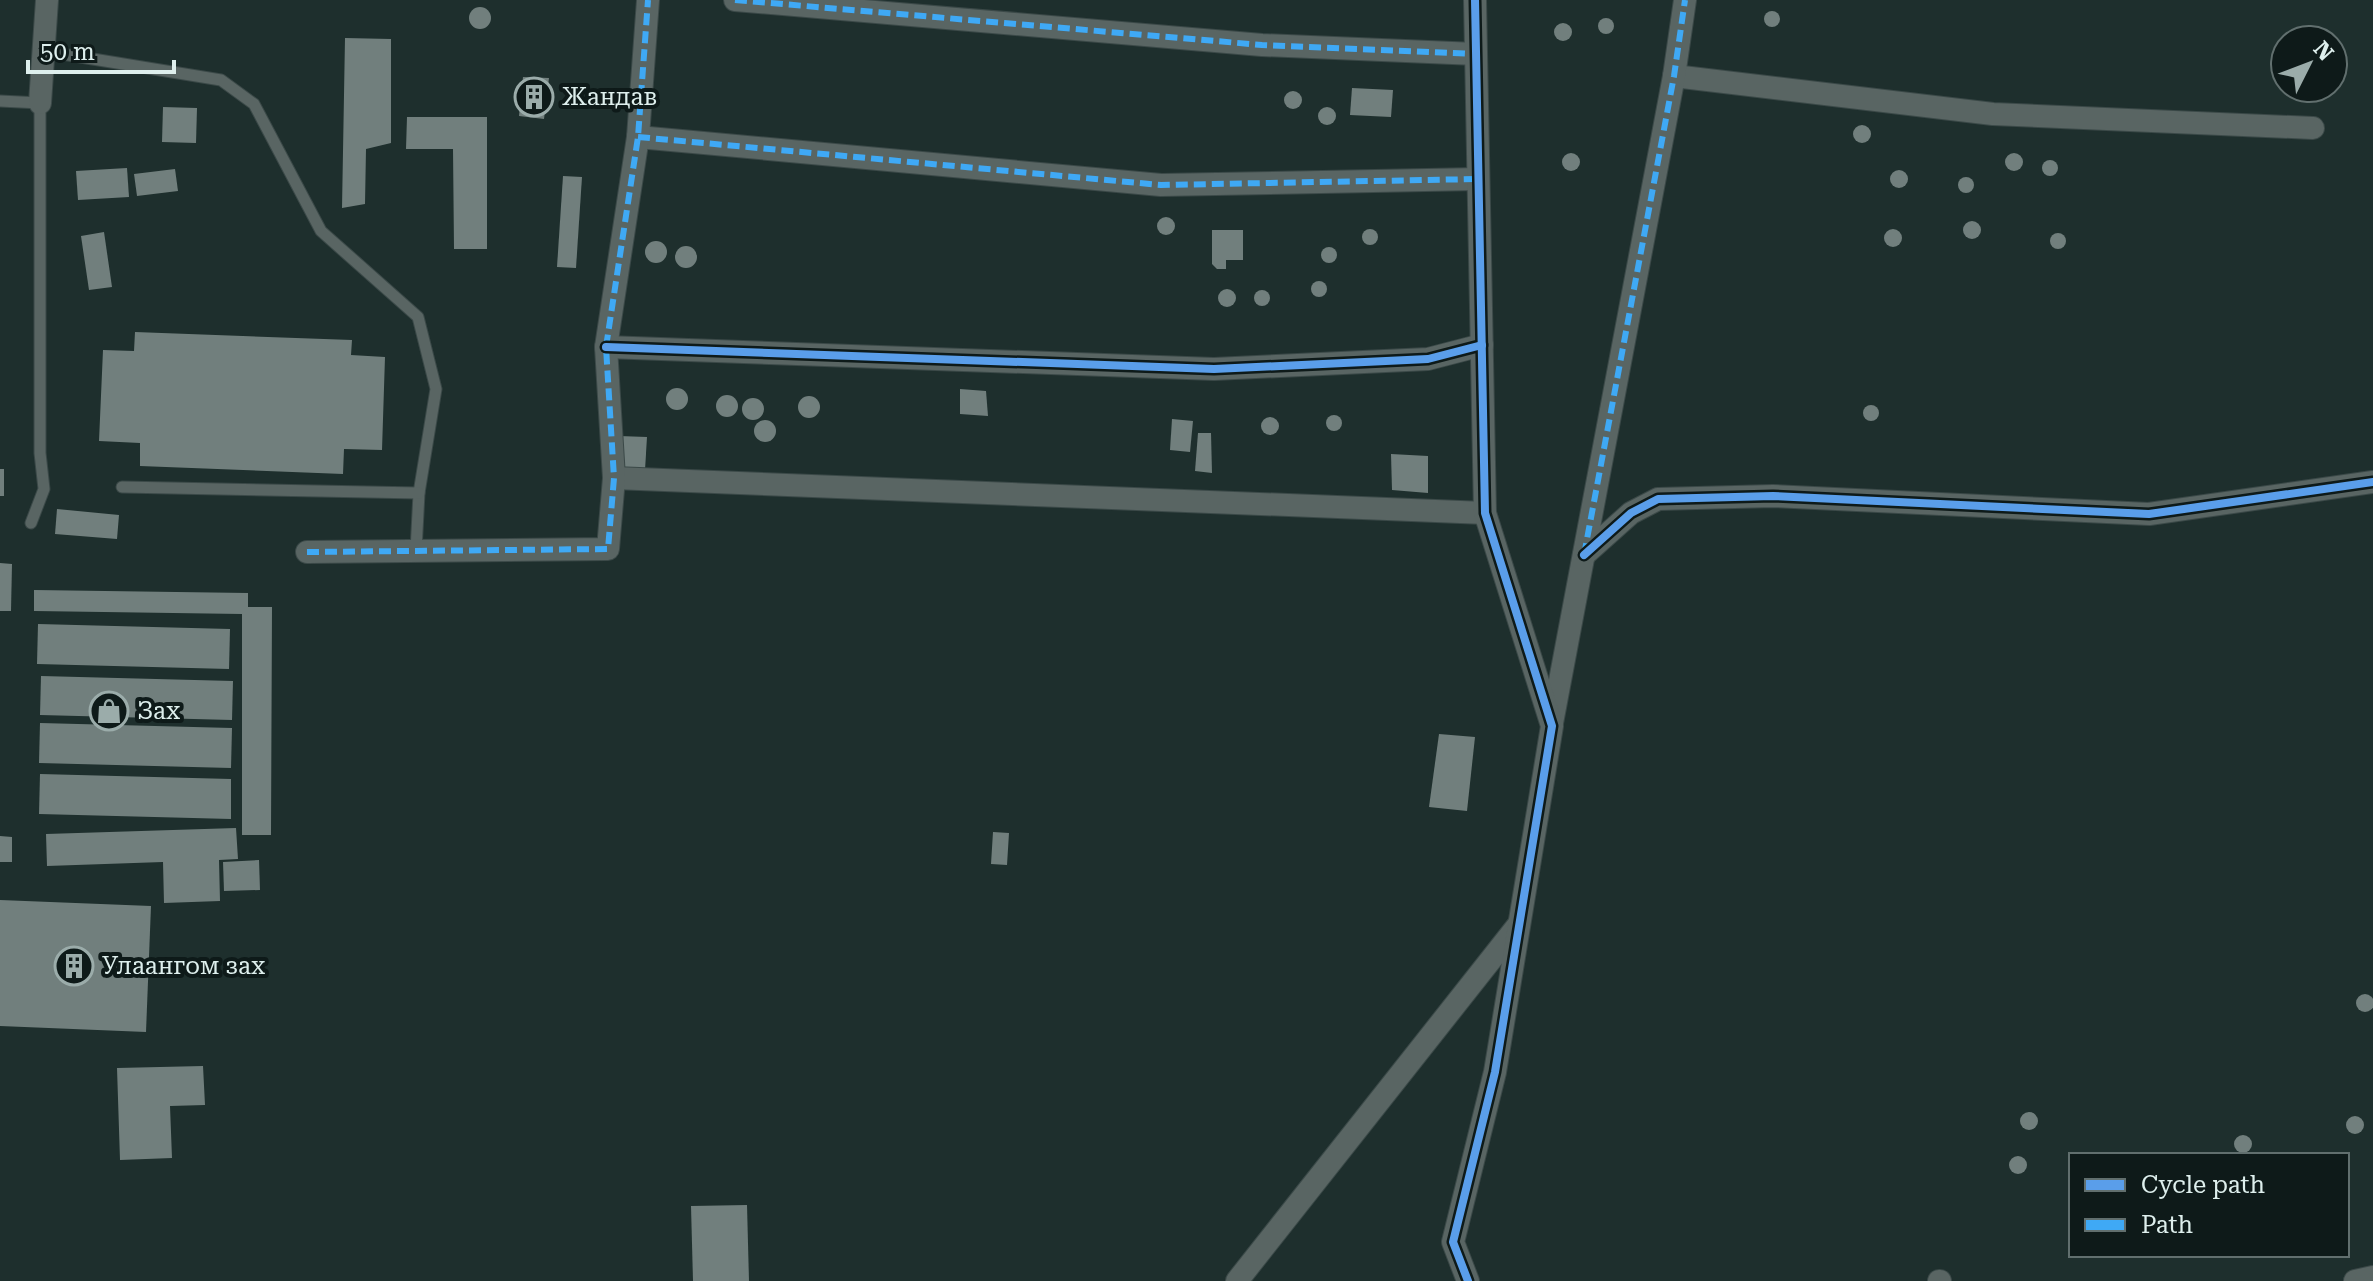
<svg xmlns="http://www.w3.org/2000/svg" width="2373" height="1281" viewBox="0 0 2373 1281" font-family="'Roboto Serif',serif">
<style>
.building{fill:#717f7d}
.lines{fill:none;stroke-linecap:round;stroke-linejoin:round}
.lane-casing{stroke:#3b4948;stroke-width:13}
.street-casing{stroke:#3b4948;stroke-width:24}
.lane{stroke:#596563;stroke-width:11}
.street{stroke:#596563;stroke-width:22}
.quiet{stroke:#3fa9f5;stroke-width:6;stroke-dasharray:12 6;stroke-linecap:butt}
.cycleway-casing{stroke:#0e1a19;stroke-width:13}
.cycleway{stroke:#5a9eea;stroke-width:8}
.labels{text-anchor:middle;dominant-baseline:central;stroke-width:8;stroke-linejoin:round;paint-order:stroke}
.poi-label{font-size:24px;fill:#deefed;stroke:#0e1a19;text-anchor:start}
</style>
<rect width="100%" height="100%" fill="#1e2f2d"/>
<g class="building">
<circle cx="480" cy="18" r="11"/>
<circle cx="1772" cy="19" r="8"/>
<circle cx="1606" cy="26" r="8"/>
<circle cx="1563" cy="32" r="9"/>
<path d="M345,38L391,39V143L366,149L365,204L342,208Z"/>
<path d="M523,77L549,78L544,119L519,116Z"/>
<path d="M1352,88L1393,90L1391,117L1350,115Z"/>
<circle cx="1293" cy="100" r="9"/>
<path d="M163,107L197,108L196,143L162,142Z"/>
<circle cx="1327" cy="116" r="9"/>
<path d="M407,117H487V249H454L453,149H406Z"/>
<circle cx="1862" cy="134" r="9"/>
<circle cx="1571" cy="162" r="9"/>
<circle cx="2014" cy="162" r="9"/>
<circle cx="2050" cy="168" r="8"/>
<path d="M127,168L129,197L78,200L76,171Z"/>
<path d="M175,169L178,191L137,196L134,174Z"/>
<circle cx="1899" cy="179" r="9"/>
<path d="M563,176L582,177L576,268L557,267Z"/>
<circle cx="1966" cy="185" r="8"/>
<circle cx="1166" cy="226" r="9"/>
<circle cx="1972" cy="230" r="9"/>
<circle cx="1370" cy="237" r="8"/>
<circle cx="1893" cy="238" r="9"/>
<path d="M1212,230H1243V260H1226V269H1217L1212,264Z"/>
<path d="M104,232L112,287L89,290L81,236Z"/>
<circle cx="2058" cy="241" r="8"/>
<circle cx="656" cy="252" r="11"/>
<circle cx="686" cy="257" r="11"/>
<circle cx="1329" cy="255" r="8"/>
<circle cx="1319" cy="289" r="8"/>
<circle cx="1227" cy="298" r="9"/>
<circle cx="1262" cy="298" r="8"/>
<path d="M135,332L352,340L351,355L385,357L382,450L344,449L343,474L140,466V443L99,441L103,350L134,351Z"/>
<circle cx="677" cy="399" r="11"/>
<path d="M960,389L986,391L988,416L960,414Z"/>
<circle cx="727" cy="406" r="11"/>
<circle cx="809" cy="407" r="11"/>
<circle cx="753" cy="409" r="11"/>
<circle cx="1871" cy="413" r="8"/>
<circle cx="1334" cy="423" r="8"/>
<circle cx="1270" cy="426" r="9"/>
<path d="M1172,419L1193,421L1190,452L1170,450Z"/>
<circle cx="765" cy="431" r="11"/>
<path d="M1198,433H1211L1212,473L1195,471Z"/>
<path d="M619,436L647,437L645,470L622,471Z"/>
<path d="M1391,454L1428,456V493L1392,490Z"/>
<rect x="0" y="469" width="4" height="27"/>
<path d="M57,509L119,515L117,539L55,534Z"/>
<path d="M0,563L12,564L11,611H0Z"/>
<path d="M34,590L248,593V607H272L271,835H242V614L34,611Z"/>
<path d="M38,624L230,629L229,669L37,664Z"/>
<path d="M41,676L233,681L232,720L40,715Z"/>
<path d="M40,723L232,728L231,768L39,763Z"/>
<path d="M1439,734L1475,737L1467,811L1429,807Z"/>
<path d="M40,774L231,779V819L39,814Z"/>
<path d="M236,828L238,859L219,860L220,901L164,903L163,862L47,866L46,834Z"/>
<path d="M993,832L1009,833L1007,865L991,864Z"/>
<path d="M0,836L12,837V862H0Z"/>
<path d="M259,860L260,890L224,891L223,862Z"/>
<path d="M0,900L151,906L146,1032L0,1026Z"/>
<circle cx="2365" cy="1003" r="9"/>
<path d="M203,1066L205,1105L170,1106L172,1158L120,1160L117,1068Z"/>
<circle cx="2029" cy="1121" r="9"/>
<circle cx="2355" cy="1125" r="9"/>
<circle cx="2243" cy="1144" r="9"/>
<circle cx="2018" cy="1165" r="9"/>
<path d="M747,1205L749,1281H693L691,1206Z"/>
</g>
<g class="lines">
<g class="lane-casing">
<g id="lane">
<path d="M44,51L221,80L254,104L321,231L418,317L436,389L419,493L416,551"/>
<path d="M0,101L40,103V453L44,489L31,523"/>
<path d="M122,487L419,493"/>
</g>
</g>
<g class="street-casing">
<g id="street">
<path d="M735,0L1262,45L1476,54"/>
<path d="M1674,76L1993,114L2313,128"/>
<path d="M40,103L47,0"/>
<path d="M638,137L1161,185L1478,179"/>
<path d="M606,347L1214,369L1428,359L1482,345"/>
<path d="M614,478L1485,513"/>
<path d="M307,552L608,549L614,478L606,347L638,137L648,0"/>
<path d="M1584,555L1631,513L1658,499L1773,496L2149,514L2373,482"/>
<path d="M1552,723L1674,76L1685,0"/>
<path d="M1237,1281L1519,924"/>
<path d="M1468,1281L1453,1242L1495,1072L1552,726L1485,513L1475,0"/>
<path d="M1939,1281H1940"/>
<path d="M2355,1281L2373,1277"/>
</g>
</g>
<use href="#lane" class="lane"/>
<use href="#street" class="street"/>
<g class="quiet">
<path d="M735,0L1262,45L1476,54"/>
<path d="M638,137L1161,185L1478,179"/>
<path d="M307,552L608,549L614,478L606,347L638,137L648,0"/>
<path d="M1584,555L1674,76L1685,0"/>
</g>
<g class="cycleway-casing">
<g id="cycleway">
<path d="M606,347L1214,369L1428,359L1482,345"/>
<path d="M1584,555L1631,513L1658,499L1773,496L2149,514L2373,482"/>
<path d="M1468,1281L1453,1242L1495,1072L1552,726L1485,513L1475,0"/>
</g>
</g>
<use href="#cycleway" class="cycleway"/>
</g>
<defs>
<g id="building-ring" transform="scale(2)"><circle r="9.5" fill="#0e1a19" stroke="#9bacaa" stroke-width="1.5"/><path d="M-4-6H4V6H1V3H-1V6H-4ZM-2.5-4.3h1.7v1.8h-1.7ZM.8-4.3h1.7v1.8H.8ZM-2.5-1h1.7V.8h-1.7ZM.8-1h1.7V.8H.8Z" fill="#9bacaa"/></g>
<g id="shop-ring" transform="scale(2)"><circle r="9.5" fill="#0e1a19" stroke="#9bacaa" stroke-width="1.5"/><path d="M-5-2.5h2.3a2.7 3.5 0 0 1 5.4 0H5L5.5 6h-11ZM-1.5-2.5h3a1.5 2.3 0 0 0-3 0Z" fill="#9bacaa"/></g>
</defs>
<g fill-rule="evenodd">
<use href="#building-ring" x="534" y="97"/>
<use href="#shop-ring" x="109" y="711"/>
<use href="#building-ring" x="74" y="966"/>
</g>
<g class="labels">
<g class="poi-label">
<text x="562" y="97">Жандав</text>
<text x="137" y="711">Зах</text>
<text x="102" y="966">Улаангом зах</text>
</g>
</g>
<rect x="2069" y="1153" width="280" height="104" fill="#0e1a19" stroke="#616f6e" stroke-width="2"/>
<rect x="2085" y="1179" width="40" height="12" fill="#5a9eea" stroke="#616f6e" stroke-width="2"/>
<text x="2141" y="1193" font-size="24" fill="#deefed">Cycle path</text>
<rect x="2085" y="1219" width="40" height="12" fill="#3fa9f5" stroke="#616f6e" stroke-width="2"/>
<text x="2141" y="1233" font-size="24" fill="#deefed">Path</text>
<g transform="translate(2309 64) rotate(48)"><circle r="38" fill="#0e1a19" stroke="#616f6e" stroke-width="2"/>
<path d="M0-6L14 30L0 20L-14 30Z" fill="#9bacaa"/>
<text y="-12" font-size="22" font-weight="bold" text-anchor="middle" fill="#deefed">N</text>
</g>
<path d="M28 60v12h146v-12" fill="none" stroke="#deefed" stroke-width="4"/>
<text x="40" y="60" font-size="24" fill="#deefed" stroke="#0e1a19" stroke-width="6" paint-order="stroke">50 m</text>
</svg>
